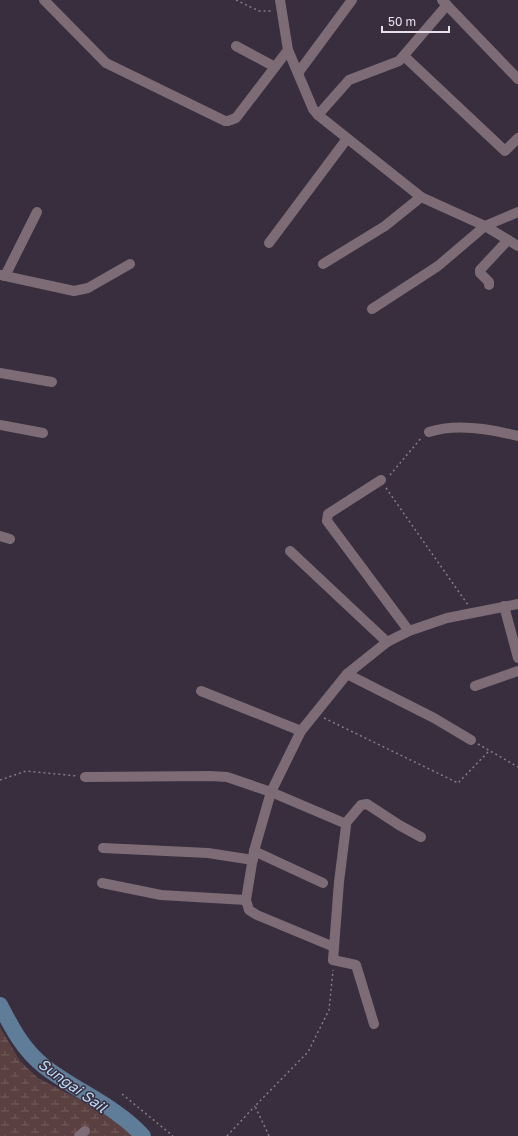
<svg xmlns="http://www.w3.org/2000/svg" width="518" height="1136" viewBox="0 0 518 1136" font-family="'Golos Text',sans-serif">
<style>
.wetland{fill:url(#wetland-marsh)}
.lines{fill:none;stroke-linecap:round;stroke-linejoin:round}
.river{stroke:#5f7d99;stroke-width:16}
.path{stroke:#857c8a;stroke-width:1.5;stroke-dasharray:2 3;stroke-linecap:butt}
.minor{stroke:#7d6c75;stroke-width:10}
.labels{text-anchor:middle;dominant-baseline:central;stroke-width:3;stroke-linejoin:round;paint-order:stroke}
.water-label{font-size:15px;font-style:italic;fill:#bad8f5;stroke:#382e3e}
</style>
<defs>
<pattern id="wetland-marsh" width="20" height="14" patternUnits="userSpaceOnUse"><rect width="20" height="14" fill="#5b4041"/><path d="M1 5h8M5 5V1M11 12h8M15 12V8" fill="none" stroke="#735b5d"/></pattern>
</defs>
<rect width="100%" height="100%" fill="#382e3e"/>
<path class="wetland" d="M0,1027L20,1061L38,1078L79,1099L119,1123L135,1136H0Z"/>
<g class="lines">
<path class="river" d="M0,1005C12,1028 23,1050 45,1067C76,1091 116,1106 143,1136"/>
<g class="path">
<path d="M236,0L259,11H272"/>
<path d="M390,475L422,437"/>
<path d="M386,488L468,605"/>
<path d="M324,718L458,783L490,750"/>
<path d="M478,744L518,767"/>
<path d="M0,780L26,771L77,776"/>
<path d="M122,1094L173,1136"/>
<path d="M227,1136L255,1106"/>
<path d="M269,1136L255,1106L308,1052L329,1010L333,970"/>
</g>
<g class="minor">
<path d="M44,0L106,63L225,121H228L236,118L288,50"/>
<path d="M280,0L288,50L313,109L318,115L421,197L485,226L518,246"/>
<path d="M442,0L518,79"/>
<path d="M236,46L275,67"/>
<path d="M404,56L505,151L518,138"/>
<path d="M298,73L352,0"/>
<path d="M318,115L349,80L399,61L447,5"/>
<path d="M269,243L346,140"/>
<path d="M323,264L385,226L421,197"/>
<path d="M0,275L74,291L88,288L130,264"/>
<path d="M5,276L37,212"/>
<path d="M489,285V282L480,273V270L508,240"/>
<path d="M372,309L438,266L485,226L518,212"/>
<path d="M0,373L52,382"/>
<path d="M0,425L43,433"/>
<path d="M429,432C456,423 491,429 518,436"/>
<path d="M381,480L328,514L327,521L409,631"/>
<path d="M0,536L10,539"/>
<path d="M290,551L387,642"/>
<path d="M504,606L518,658"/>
<path d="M347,674L434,718L471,740"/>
<path d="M475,686L518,671"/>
<path d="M201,691L301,731"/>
<path d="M85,777L210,776L227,777L271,792L344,823L346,826L339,882L333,960L356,965L374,1024"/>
<path d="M345,824L361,805L367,804L399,825L421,837"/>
<path d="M103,848L208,853L253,860"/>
<path d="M254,851L323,883"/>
<path d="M102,883L161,895L246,900"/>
<path d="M334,947L257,915L249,910L246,900L254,851L271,792L301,731L347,674L387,642L409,631L447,618L518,604"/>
<path d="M79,1136L85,1131"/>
</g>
</g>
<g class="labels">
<g class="water-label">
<text transform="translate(73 1085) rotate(36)">Sungai Sail</text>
</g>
</g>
<path d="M382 26v6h67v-6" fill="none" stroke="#e7e0eb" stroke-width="2"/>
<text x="388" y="26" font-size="12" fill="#e7e0eb" stroke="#382e3e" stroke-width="3" paint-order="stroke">50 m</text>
</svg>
